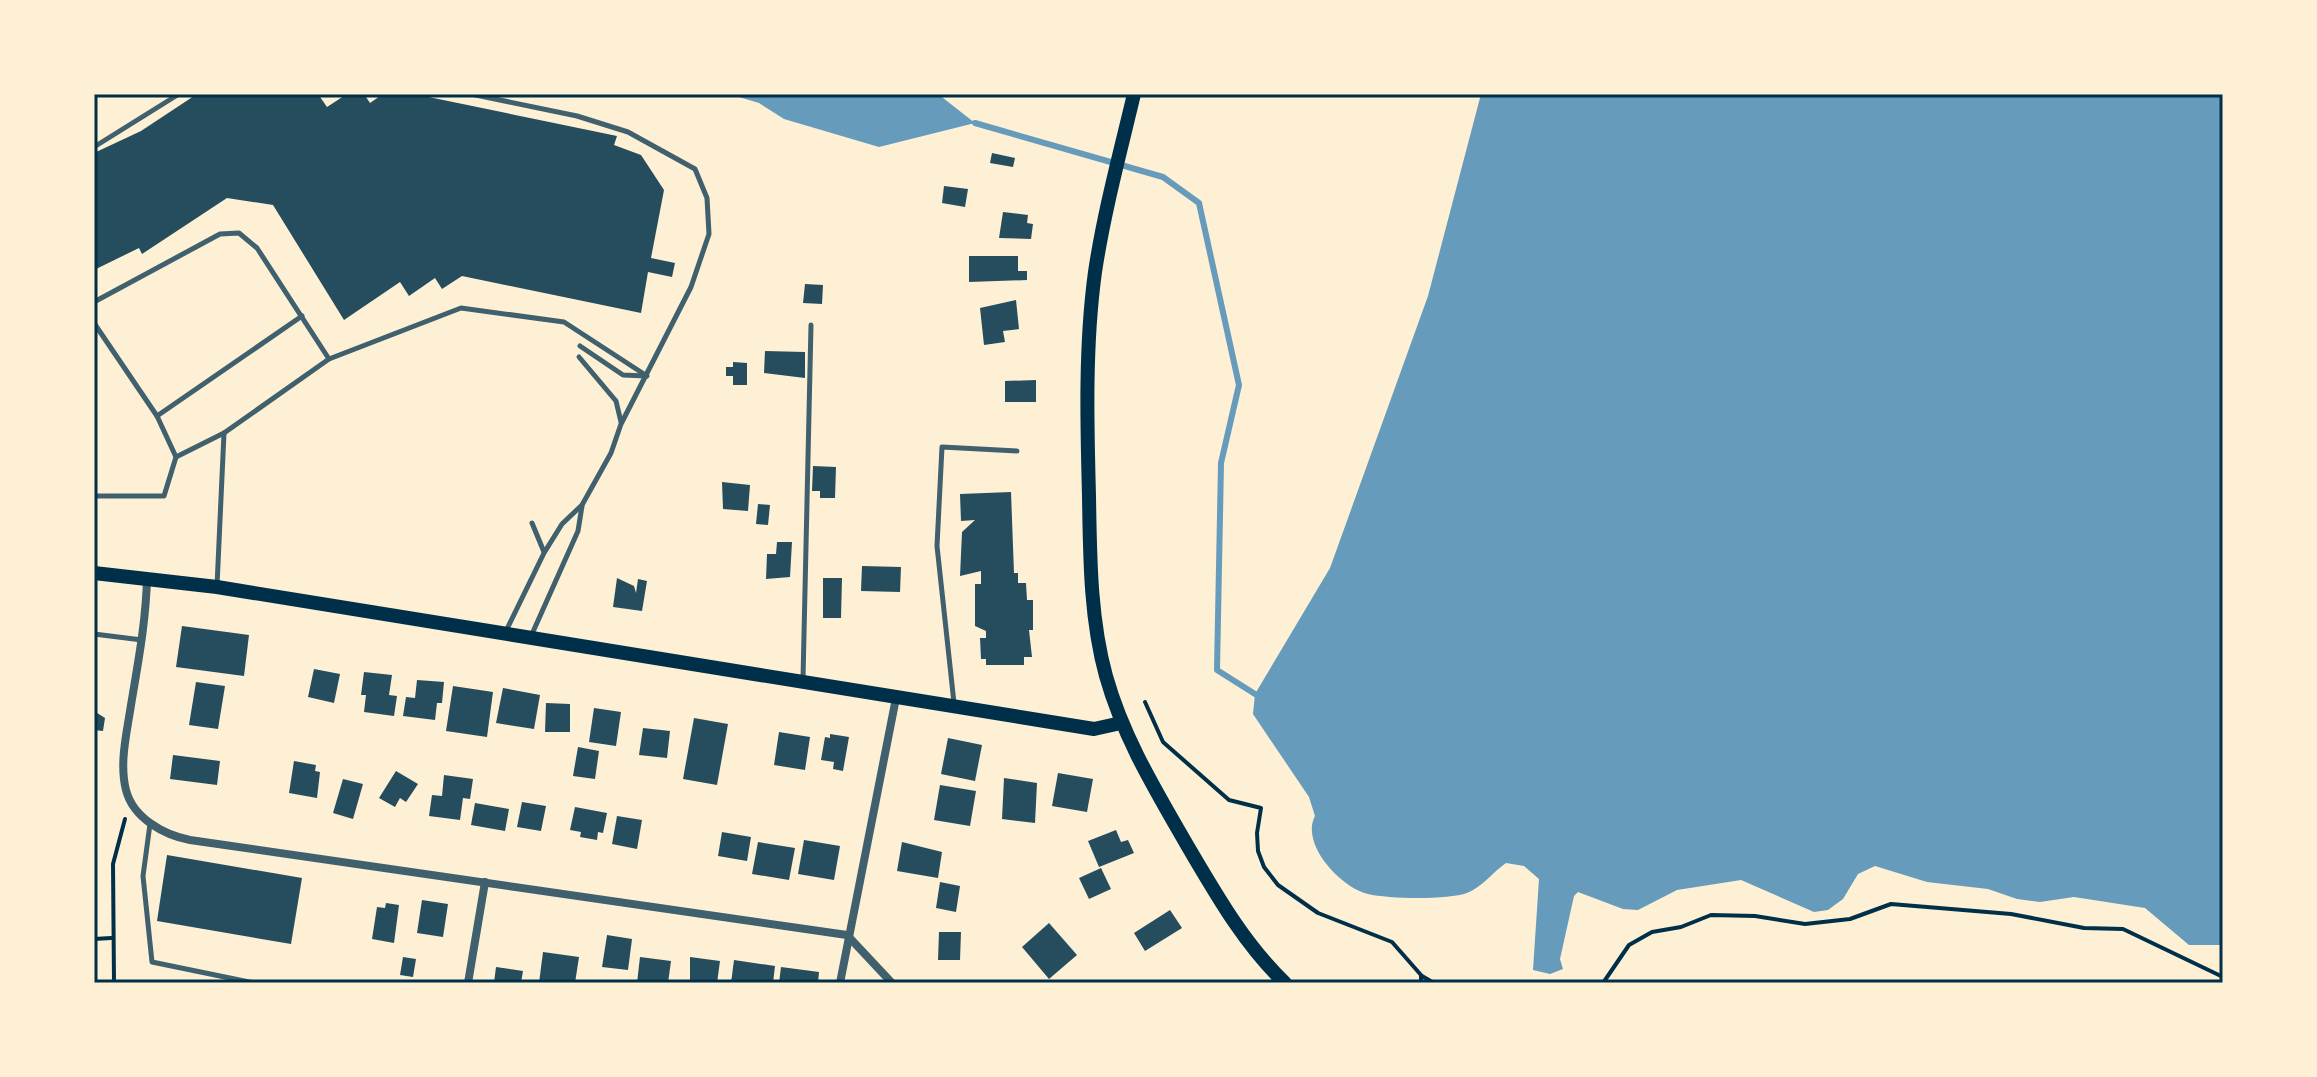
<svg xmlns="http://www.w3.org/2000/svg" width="2317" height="1077" viewBox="0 0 2317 1077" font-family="Helvetica,sans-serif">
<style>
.water{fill:#669bbc}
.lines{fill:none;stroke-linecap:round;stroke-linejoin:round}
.stream{stroke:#669bbc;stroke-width:6}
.building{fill:#264d5e}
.path{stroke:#003049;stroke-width:4}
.service{stroke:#3f606c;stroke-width:5}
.minor{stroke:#3f606c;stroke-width:8}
.secondary{stroke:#003049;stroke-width:14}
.neatline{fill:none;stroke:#003049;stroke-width:3}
</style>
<rect width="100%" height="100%" fill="#fdf0d5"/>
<g class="water">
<path d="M729,94H938L975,123L879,147L784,119L759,103Z"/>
<path d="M1481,94H2223V945H2189L2145,908L2074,897L2040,902L2017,899L1988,889L1927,882L1875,866L1858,874L1843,899L1828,910L1814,912L1741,880L1677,890L1638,910L1623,909L1578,892L1574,896L1560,959L1563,969L1550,974L1533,970L1539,879L1524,866L1506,863C1494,871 1481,888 1467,893C1448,900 1389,899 1368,894C1341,888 1300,844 1315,816L1309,797L1253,714L1255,694L1330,568L1428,296Z"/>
</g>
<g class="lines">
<path class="stream" d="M975,123L1163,177L1199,203L1239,385L1221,463L1217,670L1255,694"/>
</g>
<g class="building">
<path d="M197,94H318L327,107L347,94H364L370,103L383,94H414L617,136L614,145L641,155L664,190L651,258L675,263L672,277L648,272L641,313L462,276L442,289L435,278L409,296L400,282L344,320L273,205L227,198L142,254L139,248L94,270V153L141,131Z"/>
<path d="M992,153L1015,158L1013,167L990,163Z"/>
<path d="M944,186L968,189L965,207L942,203Z"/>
<path d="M1003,212L1028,215L1027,223L1033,224L1031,239L999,238Z"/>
<path d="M969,256H1018V271H1027V280L969,282Z"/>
<path d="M805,284L823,285L822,304L803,303Z"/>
<path d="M1016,300L1019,329L1003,331L1005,342L984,345L980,308Z"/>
<path d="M765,351L805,352V378L764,373Z"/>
<path d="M733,362L747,363V385H733V376H726V367H733Z"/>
<path d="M1036,380V402H1005V381Z"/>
<path d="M813,466L836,467L835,498H820V491H812Z"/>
<path d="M722,482L750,485L748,511L723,509Z"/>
<path d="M1011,492L1014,573H1018V583H1026L1027,600H1033V630H1029L1032,657H1024V665H986V659H981L980,638H986V631L975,626V584H981V571L960,576L962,532L975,520L961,521L960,494Z"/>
<path d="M758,504L770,505L768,525L756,524Z"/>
<path d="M777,542H792L790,577L766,579L767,554H776Z"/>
<path d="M862,566L901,567L900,592L861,591Z"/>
<path d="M617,578L634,586L636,593L638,579L647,581L642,611L613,607Z"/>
<path d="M823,578H842L841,618H823Z"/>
<path d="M182,626L249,635L244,676L176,667Z"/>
<path d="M314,669L340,674L334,703L308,697Z"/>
<path d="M364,672L392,675L389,695L397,696L394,716L364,712L366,695H361Z"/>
<path d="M417,680L444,682L442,703H437L435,720L403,716L406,697L415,698Z"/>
<path d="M196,682L225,686L218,729L189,725Z"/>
<path d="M453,686L493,692L487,737L446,731Z"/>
<path d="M503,688L540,695L534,729L496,723Z"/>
<path d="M546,703L570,704V732H545Z"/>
<path d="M594,708L621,712L616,746L589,742Z"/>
<path d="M94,711L105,718L103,731L94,730Z"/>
<path d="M694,718L728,724L717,785L683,779Z"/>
<path d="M643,728L670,731L667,758L639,755Z"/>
<path d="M779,732L810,737L805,770L774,765Z"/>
<path d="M830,734L849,737L843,771L833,769L834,762L821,760L825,737L830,738Z"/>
<path d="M948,738L982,745L975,781L941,774Z"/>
<path d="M578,747L599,751L595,779L573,776Z"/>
<path d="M173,755L220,761L217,785L170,779Z"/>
<path d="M294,761L316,765L315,771L320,772L317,798L289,793Z"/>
<path d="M396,771L418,784L406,802L400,798L395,807L379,798Z"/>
<path d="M1058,773L1093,779L1087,812L1052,806Z"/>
<path d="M444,775L473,779L470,799L463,798L460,820L429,816L432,795L442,796Z"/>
<path d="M1004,778L1037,783L1035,823L1002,819Z"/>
<path d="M343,779L363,784L353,819L333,813Z"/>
<path d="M940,785L976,791L970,826L934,820Z"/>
<path d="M522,802L546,806L541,831L517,827Z"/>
<path d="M475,803L509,809L505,831L471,825Z"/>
<path d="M575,807L607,813L603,833L598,832L597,840L580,837L581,832L570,830Z"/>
<path d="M617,816L642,820L637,849L612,844Z"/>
<path d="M1116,830L1121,842L1128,840L1134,853L1099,867L1088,841Z"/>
<path d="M722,832L751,837L747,861L718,856Z"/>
<path d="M804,840L840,846L834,880L798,874Z"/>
<path d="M758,842L795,848L789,880L752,874Z"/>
<path d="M902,842L942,852L938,878L897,871Z"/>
<path d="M167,855L302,878L291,944L157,921Z"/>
<path d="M1101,868L1111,889L1089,899L1079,878Z"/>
<path d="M940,882L960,886L956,912L936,908Z"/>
<path d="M422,900L448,904L443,937L417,933Z"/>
<path d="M386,903L399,905L394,943L372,939L377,907L385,908Z"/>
<path d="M1170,910L1182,928L1145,951L1134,933Z"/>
<path d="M1049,923L1077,955L1049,979L1022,947Z"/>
<path d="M939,932H961L960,960H938Z"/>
<path d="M607,935L632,939L628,970L602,967Z"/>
<path d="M543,952L579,957L575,983H539Z"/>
<path d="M403,957L416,959L413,977L400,975Z"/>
<path d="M640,957L671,961L668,983H637Z"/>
<path d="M690,957L720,961L717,983H690Z"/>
<path d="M734,960L775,966L773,983H731Z"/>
<path d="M496,967L523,971L521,983H494Z"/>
<path d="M781,967L819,972L818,983H779Z"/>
</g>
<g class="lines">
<g class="path">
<path d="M1145,702L1163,742L1229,800L1261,808L1257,833L1258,851L1264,867L1278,885L1318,913L1392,942L1421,975V983"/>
<path d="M94,939L111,938"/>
<path d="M1422,976L1434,983"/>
<path d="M114,983L113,864L125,819"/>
<path d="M1603,983L1629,945L1652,932L1681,927L1711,915L1755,916L1805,924L1850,919L1891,904L2011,914L2084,928L2123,929L2223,977"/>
</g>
<g class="service">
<path d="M471,94L577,116L628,132L695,169L707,198L709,234L691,287L621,424L611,453L582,505L562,524L544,553L506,631"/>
<path d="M94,147L179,94"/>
<path d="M94,302L220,234L239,233L257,248L329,359"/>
<path d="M94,323L157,416L176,457L224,433L329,359L461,308L564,322L647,376"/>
<path d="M580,346L623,375L646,376"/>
<path d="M579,357L616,401L621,422"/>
<path d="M157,416L302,316"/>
<path d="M94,496H164L176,457"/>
<path d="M532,523L544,552"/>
<path d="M217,586L224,433"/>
<path d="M94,634L142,640"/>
<path d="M532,634L578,531L582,506"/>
<path d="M803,679L811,325"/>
<path d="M954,703L937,546L942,447L1017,451"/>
<path d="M150,824L143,876L152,962L254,983"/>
</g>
<g class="minor">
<path d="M147,578C146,621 138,663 131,705C127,732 119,763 126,790C133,818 164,835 190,840L847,935L892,983"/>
<path d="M468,983L485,882"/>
<path d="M840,983L896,698"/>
</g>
<g class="secondary">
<path d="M1134,94C1120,153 1104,212 1095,272C1085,345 1087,422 1089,496C1090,556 1090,618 1106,676C1123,737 1156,791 1187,845C1216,894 1244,944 1285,983"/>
<path d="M94,573L217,587L1094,729L1121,723"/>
</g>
</g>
<rect width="2317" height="1077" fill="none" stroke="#fdf0d5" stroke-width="192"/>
<rect x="96" y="96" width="2125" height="885" class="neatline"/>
</svg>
